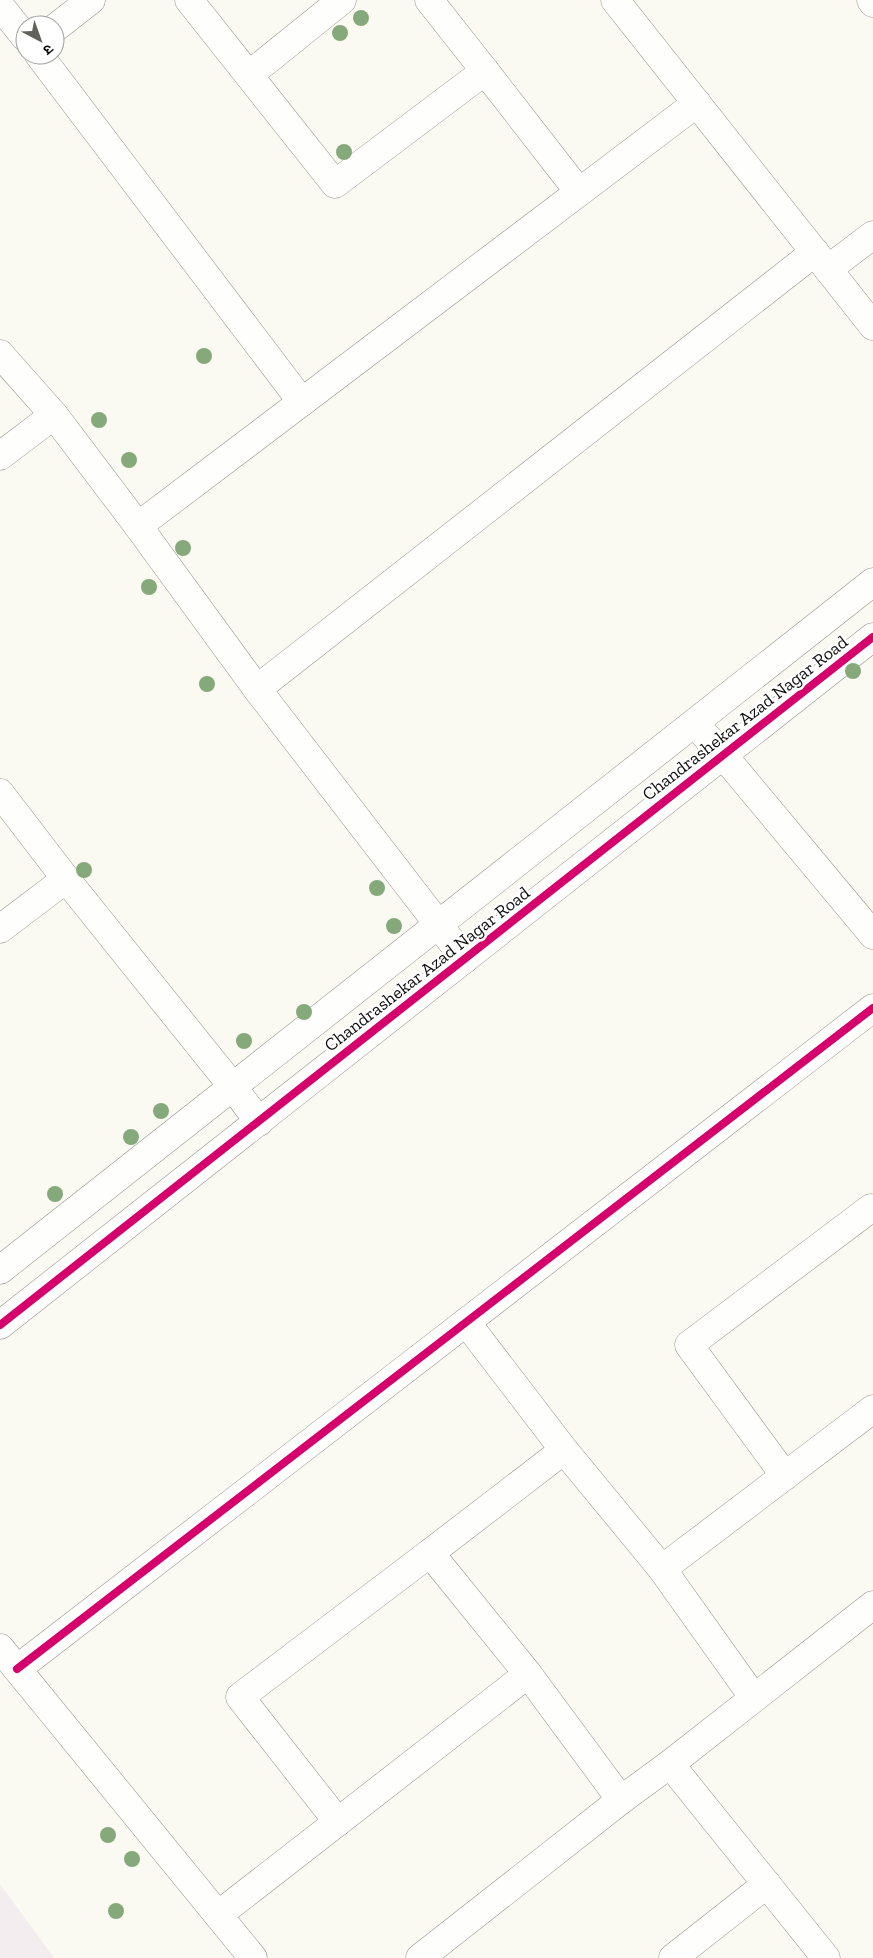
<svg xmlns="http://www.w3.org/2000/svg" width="873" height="1958" viewBox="0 0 873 1958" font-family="'Zilla Slab','Noto Sans Devanagari',serif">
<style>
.industrial{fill:#f3edef}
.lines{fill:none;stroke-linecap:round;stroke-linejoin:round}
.minor-casing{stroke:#949490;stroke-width:29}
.minor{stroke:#fefefd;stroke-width:28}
.cycleway-casing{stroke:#fff;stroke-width:11}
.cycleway{stroke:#d6006c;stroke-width:8}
.tree{fill:#86a97c}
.labels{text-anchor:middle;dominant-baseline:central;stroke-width:5;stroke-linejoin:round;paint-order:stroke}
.street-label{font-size:18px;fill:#0d0d0d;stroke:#fff}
</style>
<rect width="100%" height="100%" fill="#fbfaf2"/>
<path class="industrial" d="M0,1884L54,1958H0Z"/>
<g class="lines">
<g class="minor-casing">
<g id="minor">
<path d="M189,0L335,184L485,71L579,192"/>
<path d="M429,0L485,71"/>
<path d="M615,0L873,326"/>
<path d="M871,0L873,3"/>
<path d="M0,6L25,37"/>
<path d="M55,28L91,0"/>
<path d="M39,55L302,402"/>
<path d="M249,75L342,0"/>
<path d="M828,269L873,235"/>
<path d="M0,354L54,415L138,526L257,689L465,959"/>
<path d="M0,456L54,415"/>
<path d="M138,526L697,103"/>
<path d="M257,689L815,252"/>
<path d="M695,724L723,755L873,935"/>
<path d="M0,793L66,879L233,1087L259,1122"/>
<path d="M0,929L66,879"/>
<path d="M0,1270L873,582"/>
<path d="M466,1322L564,1450L662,1569L873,1409"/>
<path d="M0,1325L873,637"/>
<path d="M785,1476L689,1345L871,1208"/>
<path d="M662,1569L754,1698"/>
<path d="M0,1648L253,1958"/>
<path d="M17,1669L873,1008"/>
<path d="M528,1674L621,1800"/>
<path d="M670,1764L873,1605"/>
<path d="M338,1822L240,1697L430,1553"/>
<path d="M218,1915L528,1674L430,1553L564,1450"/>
<path d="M420,1958L621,1800L670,1764L826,1958"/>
<path d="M673,1958L767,1884"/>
</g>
</g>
<use href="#minor" class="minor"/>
<g class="cycleway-casing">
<g id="cycleway">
<path d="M0,1325L873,637"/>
<path d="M17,1669L873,1008"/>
</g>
</g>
<use href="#cycleway" class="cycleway"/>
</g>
<g class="tree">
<circle cx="361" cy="18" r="8"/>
<circle cx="340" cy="33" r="8"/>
<circle cx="344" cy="152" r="8"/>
<circle cx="204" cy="356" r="8"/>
<circle cx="99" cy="420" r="8"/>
<circle cx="129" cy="460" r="8"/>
<circle cx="183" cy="548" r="8"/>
<circle cx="149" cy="587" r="8"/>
<circle cx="853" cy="671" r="8"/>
<circle cx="207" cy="684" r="8"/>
<circle cx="84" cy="870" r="8"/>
<circle cx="377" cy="888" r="8"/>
<circle cx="394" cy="926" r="8"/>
<circle cx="304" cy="1012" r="8"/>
<circle cx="244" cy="1041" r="8"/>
<circle cx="161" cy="1111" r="8"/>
<circle cx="131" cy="1137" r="8"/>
<circle cx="55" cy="1194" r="8"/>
<circle cx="108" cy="1835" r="8"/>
<circle cx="132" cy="1859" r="8"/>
<circle cx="116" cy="1911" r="8"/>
</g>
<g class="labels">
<g class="street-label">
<text transform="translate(745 718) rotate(-38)">Chandrashekar Azad Nagar Road</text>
<text transform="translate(427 969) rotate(-38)">Chandrashekar Azad Nagar Road</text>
</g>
</g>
<g transform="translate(40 40) rotate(139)"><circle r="24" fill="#ffffff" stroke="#9e9e9e"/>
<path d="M0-4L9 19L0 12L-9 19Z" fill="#60605d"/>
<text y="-8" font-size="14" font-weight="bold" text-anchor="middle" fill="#0d0d0d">उ</text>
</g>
</svg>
